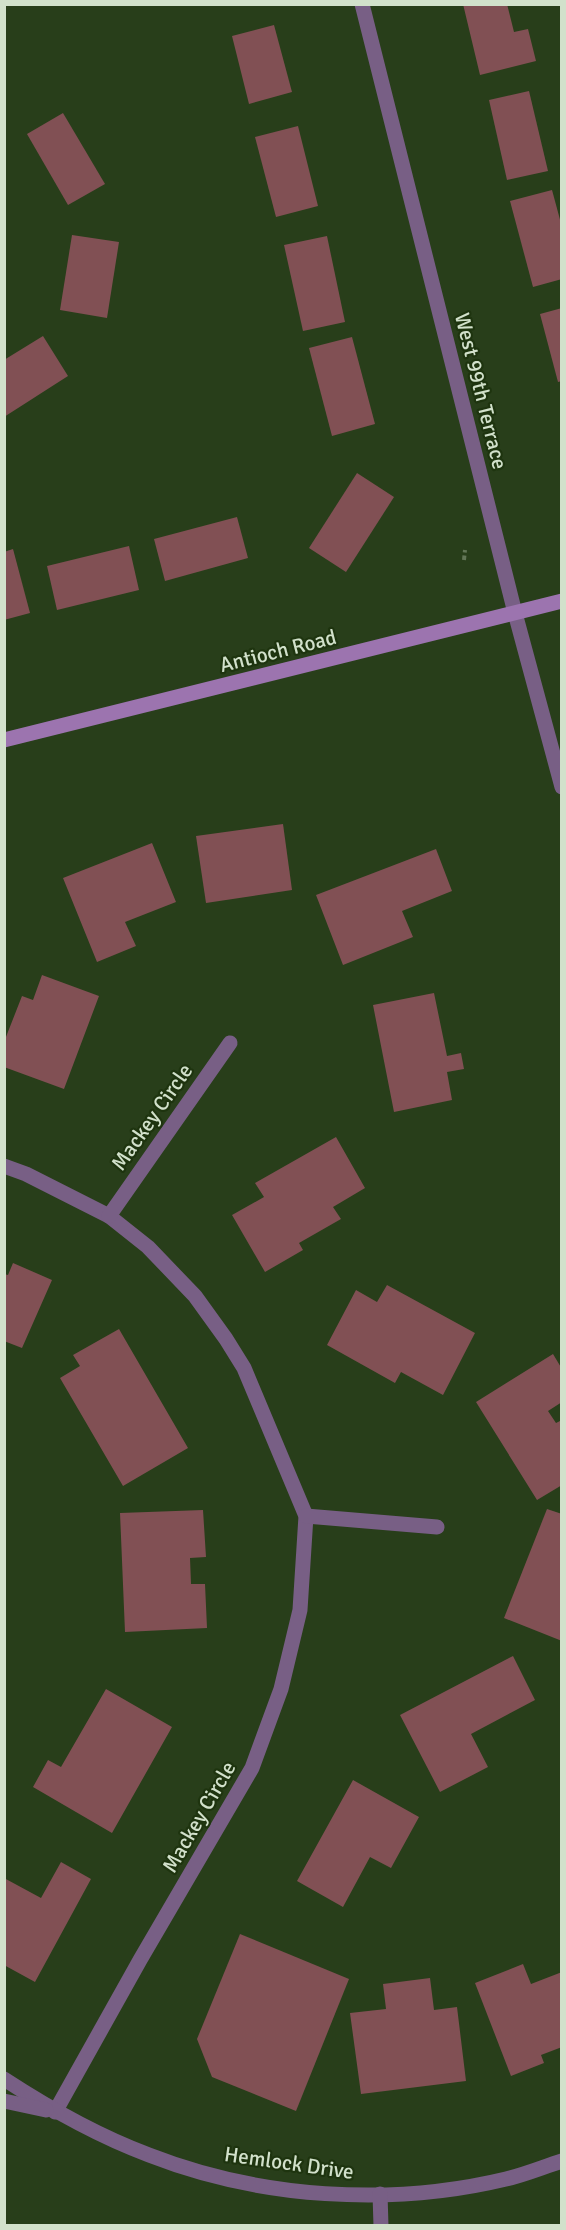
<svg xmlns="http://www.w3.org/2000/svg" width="566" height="2230" viewBox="0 0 566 2230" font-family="Signika,sans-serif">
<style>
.building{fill:#815054}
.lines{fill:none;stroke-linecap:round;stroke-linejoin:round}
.path{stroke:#627556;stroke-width:4;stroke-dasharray:4.5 3;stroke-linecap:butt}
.minor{stroke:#785f85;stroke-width:15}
.tertiary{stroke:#785f85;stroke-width:15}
.secondary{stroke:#9c74af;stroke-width:15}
.labels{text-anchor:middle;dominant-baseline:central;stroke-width:4.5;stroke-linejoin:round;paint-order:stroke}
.street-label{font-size:21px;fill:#d2e1cb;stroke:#1e340f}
</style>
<rect width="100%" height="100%" fill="#283e1a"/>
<g class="building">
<path d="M463,4H507L514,32L528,29L536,61L480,75Z"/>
<path d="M274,25L292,92L249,104L232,36Z"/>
<path d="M529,91L548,171L507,180L489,100Z"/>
<path d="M63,113L105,184L68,205L27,134Z"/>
<path d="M298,126L318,206L276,217L255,137Z"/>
<path d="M552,190L562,227V279L533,287L510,201Z"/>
<path d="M72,235L119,242L107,318L60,310Z"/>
<path d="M327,236L345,322L303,331L284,245Z"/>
<path d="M562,308V381L558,382L540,314Z"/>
<path d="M43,336L68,376L4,417V360Z"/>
<path d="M352,337L375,424L332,436L309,348Z"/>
<path d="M357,473L394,497L346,572L309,548Z"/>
<path d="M237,517L248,558L165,581L154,539Z"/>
<path d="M129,546L139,590L57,610L47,566Z"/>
<path d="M13,549L30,613L4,620V552Z"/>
<path d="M283,824L292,890L206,903L196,836Z"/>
<path d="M152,843L176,902L125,922L136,946L97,962L63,878Z"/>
<path d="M436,849L452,891L402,911L413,937L343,965L316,895Z"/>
<path d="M42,975L99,996L64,1089L4,1067V1042L22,996L33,1000Z"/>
<path d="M434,993L447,1056L461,1053L464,1069L447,1072L452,1100L394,1112L373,1005Z"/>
<path d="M336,1137L365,1188L333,1207L341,1219L299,1243L303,1250L265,1272L232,1215L264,1197L255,1183Z"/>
<path d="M13,1263L52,1280L22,1348L4,1341V1274L8,1275Z"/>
<path d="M387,1285L475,1333L443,1395L401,1372L395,1383L327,1345L356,1290L377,1302Z"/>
<path d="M119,1329L188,1448L123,1486L60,1378L80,1366L73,1355Z"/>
<path d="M553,1354L562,1369V1402L548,1411L556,1423L562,1420V1485L537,1500L476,1402Z"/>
<path d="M547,1509L562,1514V1641L504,1618Z"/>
<path d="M203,1510L206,1557L190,1558L191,1584H205L207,1628L125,1632L120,1513Z"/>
<path d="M513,1656L535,1700L471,1734L488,1767L440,1792L400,1715Z"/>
<path d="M106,1689L172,1727L112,1833L33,1787L48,1760L61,1767Z"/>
<path d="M353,1780L419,1817L391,1868L370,1857L343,1907L297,1881Z"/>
<path d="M61,1862L91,1879L35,1982L4,1965V1878L41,1898Z"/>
<path d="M240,1934L349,1979L296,2111L212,2077L197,2039Z"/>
<path d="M523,1964L531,1984L562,1972V2047L541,2055L544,2063L511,2076L475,1983Z"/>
<path d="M430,1978L434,2010L457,2007L466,2081L361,2094L350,2013L386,2009L383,1984Z"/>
</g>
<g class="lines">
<path class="path" d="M464,560L465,550"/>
<g class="minor">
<path d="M4,1166L26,1174L109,1216L148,1247L195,1296L226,1339L244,1368L306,1516L300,1610L281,1689L252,1768L140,1960L55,2112"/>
<path d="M109,1216L230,1043"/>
<path d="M306,1516L437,1527"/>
<path d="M4,2079C50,2109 98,2136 149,2155C259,2198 390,2207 506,2179C524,2175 543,2167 562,2161"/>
<path d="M4,2101L46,2110"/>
<path d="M380,2194L381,2226"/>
</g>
<path class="tertiary" d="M362,4L515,613L562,787"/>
<path class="secondary" d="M4,740L562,601"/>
</g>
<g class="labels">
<g class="street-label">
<text transform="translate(481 391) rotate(76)">West 99th Terrace</text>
<text transform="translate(278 651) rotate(-14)">Antioch Road</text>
<text transform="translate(152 1117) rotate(-55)">Mackey Circle</text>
<text transform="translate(199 1817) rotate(-60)">Mackey Circle</text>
<text transform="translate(289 2163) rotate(8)">Hemlock Drive</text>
</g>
</g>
<rect width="566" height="2230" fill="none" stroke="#d2e1cb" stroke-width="12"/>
</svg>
